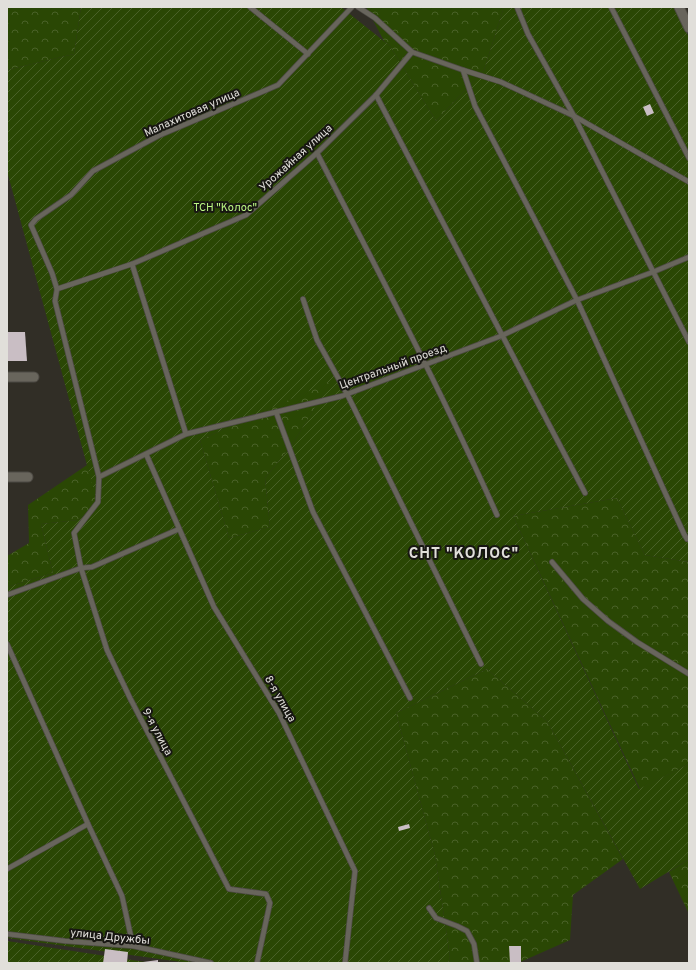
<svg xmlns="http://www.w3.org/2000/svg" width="696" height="970" viewBox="0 0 696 970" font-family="Overpass,sans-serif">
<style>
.forest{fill:url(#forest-crowns)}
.garden{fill:url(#garden-furrows);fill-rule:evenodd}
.building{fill:#c9bec4}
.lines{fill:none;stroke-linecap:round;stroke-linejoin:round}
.lane-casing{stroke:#4d4a44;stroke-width:6}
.street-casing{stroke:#4d4a44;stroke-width:11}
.lane{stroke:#68655c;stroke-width:4.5}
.street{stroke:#68655c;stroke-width:9}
.labels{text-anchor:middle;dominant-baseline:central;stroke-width:4;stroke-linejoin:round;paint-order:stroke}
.street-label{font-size:11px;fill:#e1dfda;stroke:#171612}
.park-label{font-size:11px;fill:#bcf884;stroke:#171612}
.district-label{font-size:15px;font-weight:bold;letter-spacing:1px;fill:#e1dfda;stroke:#171612}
</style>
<defs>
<pattern id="forest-crowns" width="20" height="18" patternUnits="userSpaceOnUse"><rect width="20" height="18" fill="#2a4704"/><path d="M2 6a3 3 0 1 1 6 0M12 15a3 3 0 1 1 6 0" fill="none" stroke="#496128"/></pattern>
<pattern id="garden-furrows" width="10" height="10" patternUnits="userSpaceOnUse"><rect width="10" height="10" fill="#2a4704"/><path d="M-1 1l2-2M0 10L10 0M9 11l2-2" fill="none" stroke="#496128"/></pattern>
</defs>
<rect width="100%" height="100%" fill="#312e26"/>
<g class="forest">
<path d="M7,7H81L74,54L7,70Z"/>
<path d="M366,7H504L484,70L436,121L390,46L384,41Z"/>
<path d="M332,380L292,445L265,478L270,527L229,538L200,440Z"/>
<path d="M87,465L98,502L78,520L41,524L53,573L7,587V556L29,543L28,505Z"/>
<path d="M617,498L645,555L689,562V764L640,789L513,516Z"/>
<path d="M487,669L547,721L623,859L573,895L570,940L518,963H448L450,957L435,855L396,713Z"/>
<path d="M688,860L689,862V914L669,872Z"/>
</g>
<g class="garden">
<path d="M81,7H341L390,46L436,121L484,70L504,7H675L689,38V562L645,555L617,498L513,516L639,789L689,764V862L688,860L640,889L547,721L487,669L396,713L435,855L450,957L448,963H189L7,938V587L53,573L41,524L78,520L97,502L7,171V70L74,54ZM331,381L292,445L265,478L270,527L229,538L200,440Z"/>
<path d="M7,941L152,963H7Z"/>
</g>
<g class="building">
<path d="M650,104L654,113L647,116L643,107Z"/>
<path d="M7,332H25L27,361H8Z"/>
<path d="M409,824L410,828L399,831L398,827Z"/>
<path d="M509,946H521V963H510Z"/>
<path d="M105,949L128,952L127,963H103Z"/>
<path d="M158,960V963H143V962Z"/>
</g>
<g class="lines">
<g class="lane-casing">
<g id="lane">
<path d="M250,7L308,54"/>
<path d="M358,7L375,18L412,52L463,70L501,82L574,116L689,182"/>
<path d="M517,7L528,34L574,116L689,342"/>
<path d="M611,7L689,158"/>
<path d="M463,70L475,106L577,300L684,534L687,539L689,538"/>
<path d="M376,95L585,493"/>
<path d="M317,153C379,273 442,392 497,515"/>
<path d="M132,264L186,434"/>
<path d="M57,289L132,264L246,215L317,153L376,95L412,52"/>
<path d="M303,299L317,340L347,394L481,664"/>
<path d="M276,412L313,512L410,698"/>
<path d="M146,454L214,607L279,713L355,871L345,963"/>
<path d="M99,477L186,434L342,396L501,336L577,300L653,272L689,257"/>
<path d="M552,562L583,599L608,621L637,642L689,674"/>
<path d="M7,595L81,568L92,567L179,529"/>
<path d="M7,644L88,824L122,896L133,946"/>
<path d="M7,869L88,824"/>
<path d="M429,908L436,918L457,926L467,931L474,944L477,963"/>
<path d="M7,934L65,941L133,946L211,963"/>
<path d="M257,963L270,903L266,894L229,889L130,698L107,650L81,568L74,533L98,502L99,477L55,301L57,289L52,273L31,225L36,219L71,195L93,171L158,136L278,85L352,7"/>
</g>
</g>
<g class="street-casing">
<g id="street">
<path d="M679,7L689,28"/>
<path d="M7,377H34"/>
<path d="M7,477H28"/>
</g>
</g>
<use href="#lane" class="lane"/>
<use href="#street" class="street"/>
</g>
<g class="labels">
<g class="street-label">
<text transform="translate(192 113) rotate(-24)">Малахитовая улица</text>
<text transform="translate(296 158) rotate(-42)">Урожайная улица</text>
<text transform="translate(393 367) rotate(-20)">Центральный проезд</text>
<text transform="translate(280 699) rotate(60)">8-я улица</text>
<text transform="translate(157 732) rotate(62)">9-я улица</text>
<text transform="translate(110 937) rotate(6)">улица Дружбы</text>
</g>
<g class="park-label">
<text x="225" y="208">ТСН "Колос"</text>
</g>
<g class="district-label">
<text x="464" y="554">СНТ "КОЛОС"</text>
</g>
</g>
<rect width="696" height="970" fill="none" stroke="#e1dfda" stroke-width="16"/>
</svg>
